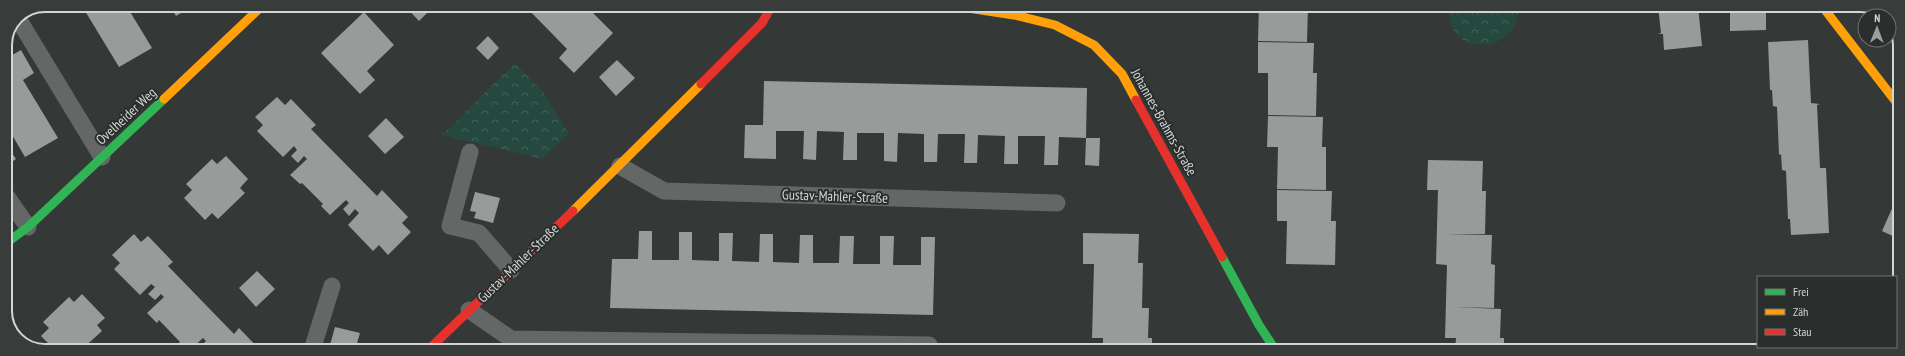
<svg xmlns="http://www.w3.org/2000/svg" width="1905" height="356" viewBox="0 0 1905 356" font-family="'PT Sans Narrow',sans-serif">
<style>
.park{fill:url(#park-crowns)}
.building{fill:#999a9a}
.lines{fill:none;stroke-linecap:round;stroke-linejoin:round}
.lane{stroke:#656766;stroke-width:17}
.fast{stroke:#30b455;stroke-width:9}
.slow{stroke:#ff9f0a;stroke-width:9}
.jam{stroke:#e5322d;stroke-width:9}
.labels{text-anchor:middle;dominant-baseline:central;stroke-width:4;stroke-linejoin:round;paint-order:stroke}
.street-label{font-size:14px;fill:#d3d6d5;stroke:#2a2f2d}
.rim{fill:none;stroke:#d3d6d5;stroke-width:2}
</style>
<defs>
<pattern id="park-crowns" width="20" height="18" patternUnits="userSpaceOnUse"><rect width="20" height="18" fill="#26493f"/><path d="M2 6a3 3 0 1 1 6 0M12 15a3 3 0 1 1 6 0" fill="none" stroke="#45625a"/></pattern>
</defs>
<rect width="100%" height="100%" fill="#343836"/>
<g class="park">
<path d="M1448,6H1518C1519,10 1518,13 1517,18C1511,44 1477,54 1457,35C1450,27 1449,16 1448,6Z"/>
<path d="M515,63L544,93L569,134L542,159L442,135Z"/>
</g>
<g class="building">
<path d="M126,5L152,48L119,67L82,6Z"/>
<path d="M170,5H194L176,16Z"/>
<path d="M404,5H435L419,21Z"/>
<path d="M524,5H585L613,33L574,73L559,58L567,49Z"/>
<path d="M1259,5L1308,6L1307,42L1258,41Z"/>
<path d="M1658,6H1698L1702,46L1664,50L1663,34H1658L1661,33Z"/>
<path d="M1730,6H1766V30L1730,31Z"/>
<path d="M364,12L394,45L367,71L375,80L360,94L321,53Z"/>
<path d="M488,36L499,48L488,60L476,48Z"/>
<path d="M1808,40L1811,103L1820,104L1817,105L1820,168H1826L1829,233L1791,235L1790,219H1788L1786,171L1782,170L1781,154L1779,155L1777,107L1773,106L1772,90H1770L1768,42Z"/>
<path d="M1258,42L1314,43L1313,73H1317L1316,116L1268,115V73H1258Z"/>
<path d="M21,50L34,73L23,80L58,138L25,157L5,123V59Z"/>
<path d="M617,60L635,78L616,96L599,77Z"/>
<path d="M764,81L1087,88L1086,138L1059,137L1058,165H1044L1045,136H1018V164H1004L1005,136L978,135L977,163H964L965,134H938L937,162H924V134L898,133L897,162L884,161V133H857V160H843L844,132L817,131L816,160L803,159L804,131H776V159L744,158L745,125H763Z"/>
<path d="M277,97L285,105L291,99L316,125L311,129L377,196L382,190L408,217L402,223L411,232L388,255L379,245L373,251L348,225L359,213L355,209L349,216L343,209L349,203L346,200L330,215L321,206L323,204L302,183L300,184L290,175L307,159L304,156L298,163L291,156L297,150L294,146L283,157L257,131L263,125L255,117Z"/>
<path d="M1268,116L1323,117L1322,147H1326V190L1277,189L1278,147H1267Z"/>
<path d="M386,118L404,137L385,154L368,136Z"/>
<path d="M1086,138H1100L1099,166L1085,165Z"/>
<path d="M5,143L16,159L5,166Z"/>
<path d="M226,156L248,179L240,188L245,193L218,219L212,213L205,220L184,198L192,190L186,184L212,159L217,164Z"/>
<path d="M1428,160L1483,161L1482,191H1486L1485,234H1446L1492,235L1491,264L1495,265L1494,308L1455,307L1501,309L1500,338H1504V351H1455L1456,338H1445L1447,265L1436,264L1438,190H1427Z"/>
<path d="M1277,190L1332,191L1331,221H1336L1335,265L1286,264L1287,221H1277Z"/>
<path d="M475,192L500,198L493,223L474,218L476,212L470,211Z"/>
<path d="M1899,193V239L1882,231Z"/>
<path d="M639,231H652V260H679V232H692V260L719,261V233H733L732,261L759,262L760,234H773V262L799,263L800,235H813V263H839L840,236H854L853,264H880V236H894L893,265H921V237H935L933,315L610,308L612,259H638Z"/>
<path d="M1083,233L1139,234L1138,263H1143L1142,308H1149L1148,338H1152V351H1103V338H1092L1094,264H1083Z"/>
<path d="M134,234L141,242L148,236L173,262L168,266L234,334L239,328L260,350H215L212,348L210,350H203L200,347L206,341L203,338L190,350H184L177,344L180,342L159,320L157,323L147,313L164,297L161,294L155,300L148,294L155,287L151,284L140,295L114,269L120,263L112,255Z"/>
<path d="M257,271L275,289L256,307L239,288Z"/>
<path d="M82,294L105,318L97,325L102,331L81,350H55L41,336L49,328L43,322L69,297L74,302Z"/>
<path d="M335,327L360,333L355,350H334L335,347L330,345Z"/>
</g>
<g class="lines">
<g class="lane">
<path d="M17,17L102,157"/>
<path d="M470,152L450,226L479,233L511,270"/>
<path d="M620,166L664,191L1057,203"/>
<path d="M5,194L28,227"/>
<path d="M469,310L511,339L929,345"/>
<path d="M312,350L332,286"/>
</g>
<g class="fast">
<path d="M5,244L28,227L164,99"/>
<path d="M1222,257L1259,325L1276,351"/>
</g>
<g class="slow">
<path d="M948,5L1014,15L1055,25L1094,45L1122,74L1136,100"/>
<path d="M1822,6L1900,107"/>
<path d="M164,99L263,5"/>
<path d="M573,211L701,84"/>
</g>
<g class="jam">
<path d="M701,84L762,23L772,5"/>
<path d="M1136,100L1222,257"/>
<path d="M428,350L573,211"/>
</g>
</g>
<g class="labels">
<g class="street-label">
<text transform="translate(126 116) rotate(-43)">Ovelheider Weg</text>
<text transform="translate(1164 122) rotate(61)">Johannes-Brahms-Straße</text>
<text transform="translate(835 196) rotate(2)">Gustav-Mahler-Straße</text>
<text transform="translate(518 263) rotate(-44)">Gustav-Mahler-Straße</text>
</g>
</g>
<path d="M0 0H1905V356H0ZM45 12H1860A33 33 0 0 1 1893 45V311A33 33 0 0 1 1860 344H45A33 33 0 0 1 12 311V45A33 33 0 0 1 45 12Z" fill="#383c3a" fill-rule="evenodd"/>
<path class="rim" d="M45 12H1860A33 33 0 0 1 1893 45V311A33 33 0 0 1 1860 344H45A33 33 0 0 1 12 311V45A33 33 0 0 1 45 12Z"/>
<rect x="1757" y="276" width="140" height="72" fill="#2a2f2d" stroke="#6e7270"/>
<rect x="1765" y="289" width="20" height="6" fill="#30b455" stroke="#6e7270"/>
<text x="1793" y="296" font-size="12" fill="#d3d6d5">Frei</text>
<rect x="1765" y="309" width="20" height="6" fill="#ff9f0a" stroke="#6e7270"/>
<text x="1793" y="316" font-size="12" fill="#d3d6d5">Zäh</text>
<rect x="1765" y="329" width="20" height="6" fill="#e5322d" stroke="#6e7270"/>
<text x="1793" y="336" font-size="12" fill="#d3d6d5">Stau</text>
<g transform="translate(1877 28) rotate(1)"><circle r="19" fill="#2a2f2d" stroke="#6e7270"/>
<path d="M0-3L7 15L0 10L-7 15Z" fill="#9b9f9d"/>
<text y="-6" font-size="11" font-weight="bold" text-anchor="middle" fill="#d3d6d5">N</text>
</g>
</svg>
